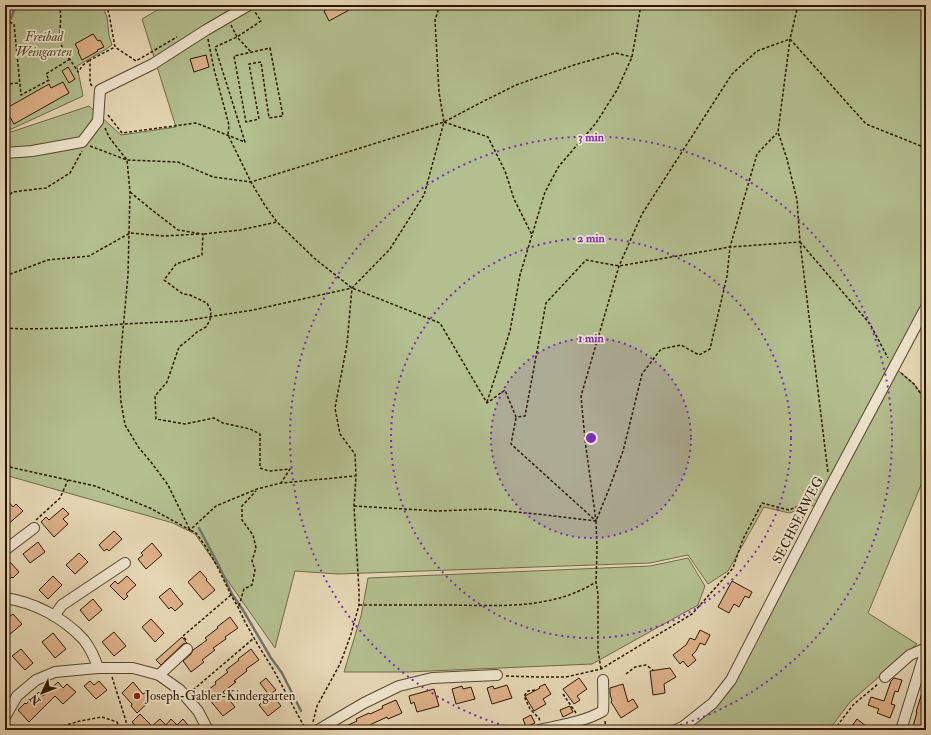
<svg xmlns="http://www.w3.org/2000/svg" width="931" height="735" viewBox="0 0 931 735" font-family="'IM FELL Double Pica',serif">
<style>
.green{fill:#b3bf8f;stroke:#6f6b48}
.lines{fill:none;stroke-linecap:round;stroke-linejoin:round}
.stream{stroke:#6f7670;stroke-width:2.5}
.building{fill:#e0b28a;stroke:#2b1700}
.minor-casing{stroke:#5a472d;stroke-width:12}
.path{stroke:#2b1700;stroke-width:1.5;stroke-dasharray:3 2;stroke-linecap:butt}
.minor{stroke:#efe6cf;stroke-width:10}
.ring{fill:none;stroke:#7b2cbf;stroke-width:2;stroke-dasharray:2 4}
.poi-dot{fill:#8f2418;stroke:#efe6cf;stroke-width:1.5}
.labels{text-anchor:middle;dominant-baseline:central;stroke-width:3.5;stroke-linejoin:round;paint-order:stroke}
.park-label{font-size:13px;font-style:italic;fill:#54492b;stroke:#efe6cf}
.street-label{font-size:13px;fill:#2b1700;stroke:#efe6cf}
.poi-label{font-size:13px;fill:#2b1700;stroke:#efe6cf;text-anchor:start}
.centre{fill:#7b2cbf;stroke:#efe6cf;stroke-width:2}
.ring-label{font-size:12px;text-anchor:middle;font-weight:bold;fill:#7b2cbf;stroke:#efe6cf;stroke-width:3.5;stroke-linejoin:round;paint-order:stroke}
</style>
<rect width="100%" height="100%" fill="#e6d8b5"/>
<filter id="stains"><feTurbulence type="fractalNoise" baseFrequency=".005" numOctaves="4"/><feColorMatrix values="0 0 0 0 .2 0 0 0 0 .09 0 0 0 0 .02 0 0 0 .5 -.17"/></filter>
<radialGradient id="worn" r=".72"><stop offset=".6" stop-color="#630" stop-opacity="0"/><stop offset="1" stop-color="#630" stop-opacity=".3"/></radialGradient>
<g class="green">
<path d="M5,5H102L107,17L109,35L112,45L103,51L77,66L83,96L5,132Z"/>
<path d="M166,5H926V299L889,365L818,504L789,513L764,507L728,571L708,584L688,555L650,563L338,574L295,571L275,648L195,534L173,523L5,475V134L89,106L121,135L176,127L142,19Z"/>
<path d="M894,367L914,384L926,401V473L868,613L917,644L850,702L829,730H676L713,703Z"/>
<path d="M688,558L705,586L698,605L592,664L408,672H344L361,616L368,578L650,566Z"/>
<path d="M118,727H126L127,730H88L91,729Z"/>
</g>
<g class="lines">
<g class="stream">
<path d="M11,18L16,5"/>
<path d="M5,32L7,26"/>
<path d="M199,528L219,566L232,594L243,610L271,658L282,673L301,711"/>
</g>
</g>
<g class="building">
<path d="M335,5H347L349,10L329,21L324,11Z"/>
<path d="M93,34L98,41L100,40L104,47L97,50L98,51L82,60L78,52L79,51L75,44Z"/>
<path d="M206,55L209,67L194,72L190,59Z"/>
<path d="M68,67L75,79L69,83L62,71Z"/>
<path d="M63,82L69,93L14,124L5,109L49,84L51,88Z"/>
<path d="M5,498L13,507L16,504L23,511L5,527Z"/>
<path d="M63,508L69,514L63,519L68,524L54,537L41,522L46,517L49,520Z"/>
<path d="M114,531L122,539L109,551L107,549L104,551L99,545Z"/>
<path d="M38,542L45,552L30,563L23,554Z"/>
<path d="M152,543L162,555L146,569L138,559L143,555L141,553Z"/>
<path d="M79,553L88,562L75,574L66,565Z"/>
<path d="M10,562L19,572L13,578L12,577L5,583V566Z"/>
<path d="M200,571L207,579L206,580L215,590L203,600L188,582Z"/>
<path d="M53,576L62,585L48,599L39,590Z"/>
<path d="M127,576L136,585L126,594L128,596L124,600L110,586L115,581L118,584Z"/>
<path d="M732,581L752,592L749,598L745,596L739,607L734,604L729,613L718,607Z"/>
<path d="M170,588L183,604L175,611L171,607L169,609L159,597Z"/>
<path d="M93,599L102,610L89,621L80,610Z"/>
<path d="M5,613L9,617L13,614L22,624L9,635L5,631Z"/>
<path d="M230,617L238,628L225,637L226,639L213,648L215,650L202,660L204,662L191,672L183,661L191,654L193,650L207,640L205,638L218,628L217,627Z"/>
<path d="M151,619L164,633L155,642L142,627Z"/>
<path d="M700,630L710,635L705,645L700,643L696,651L692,655L696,660L688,667L683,661L680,664L673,655L686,645L690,638L695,640Z"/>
<path d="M114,632L126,646L114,656L102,642Z"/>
<path d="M53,633L66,649L55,658L42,642Z"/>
<path d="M182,637L187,643L183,644L161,665L156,660Z"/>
<path d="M21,649L33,663L25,670L12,656Z"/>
<path d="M251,649L259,660L246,669L247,671L234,681L236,682L223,692L235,707L223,716L204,693L216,684L215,682L228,672L226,670L239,660L238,659Z"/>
<path d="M670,668L676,677L664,684L665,693L653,695L650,671Z"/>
<path d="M266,678L276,690L269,695L260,683Z"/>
<path d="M579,678L587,689L577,696L580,700L574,704L563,689Z"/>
<path d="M894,678L902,680L898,692L895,691L891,704L895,705L890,718L877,713L879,709L868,705L871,697L884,701L891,681Z"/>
<path d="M90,681L94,685L99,681L107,690L96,699L84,686Z"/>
<path d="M58,682L63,688L67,684L76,692L63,704L55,696L29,722L18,710L25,703L26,704L39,692L43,696Z"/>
<path d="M133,682L143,694L146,692L152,699L137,713L131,706L132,704L122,693Z"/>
<path d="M925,683L926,684V724L924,730H912L917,712H916Z"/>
<path d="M545,684L551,694L543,699L546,704L534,711L525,696L540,688L539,687Z"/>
<path d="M623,684L628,702L633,699L638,707L621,718L611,702L612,701L610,694V688Z"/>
<path d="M507,685L512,698L492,704L487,688L493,686L494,689Z"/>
<path d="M462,686L463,689L471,687L475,699L456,704L452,689Z"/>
<path d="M434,689L439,706L417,712L414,702L411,704L409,696Z"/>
<path d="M272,694L281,706L268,716L259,705Z"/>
<path d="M396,700L402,713L388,719L387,717L374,723L370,725L371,727L366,730H338L357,721L356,719L369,713L370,714L383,708L382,706Z"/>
<path d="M570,706L573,712L563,717L560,710Z"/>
<path d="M140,714L152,726L160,719L166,725L171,719L177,725L183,719L192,730H139L132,722Z"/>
<path d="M531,715L535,723L526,727L523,719Z"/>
<path d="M857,719L871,730H849Z"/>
</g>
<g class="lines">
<g class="minor-casing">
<g id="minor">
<path d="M5,153L32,151L82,142L98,121L100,90L153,64L206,30L249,5"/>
<path d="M5,550L34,528"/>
<path d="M5,598C34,602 64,618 84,640C90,648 95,658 98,668"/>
<path d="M54,616L62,605L125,563"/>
<path d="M159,675L187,649"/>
<path d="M885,677L910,655L926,648"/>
<path d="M5,717L17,696L36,680L55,672L98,668H133L159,675L180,690L198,711L208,730"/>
<path d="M318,730L364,703L399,686L432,678L497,675"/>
<path d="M539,730C560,725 584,722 603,711C604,701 603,691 603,680"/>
<path d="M676,730L684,726L713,703L731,680L826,495L926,307"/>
<path d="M901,730L926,649"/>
</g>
</g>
<g class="path">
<path d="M59,5C63,18 58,31 61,44C62,49 74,65 78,72L83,65L90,60"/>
<path d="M106,5L109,14L115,47L136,61L177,37"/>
<path d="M798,5L790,39L778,132L787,159L797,200L800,242L828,473"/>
<path d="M5,20L14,24L21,95L49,80L46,74L70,59"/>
<path d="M231,25L237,37L251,52"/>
<path d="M208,39L214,69L229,125L228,135L251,182L264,204L277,222L314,258L352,288L440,323L487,403L505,390L516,417L525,416L546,303L586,260L619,266L730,247L800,242"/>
<path d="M270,48L283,116L269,118L261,62L249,64L259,119L246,122L234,56Z"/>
<path d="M5,84L20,83"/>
<path d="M92,86L90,83V60L115,47"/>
<path d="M108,115L122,133L196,123L245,142L215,47L237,37L261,21L255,12"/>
<path d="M444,122L488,137L505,171L514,199L532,235"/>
<path d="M105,128L109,137L127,160L130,192L128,275L119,373L121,402L125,425L139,448L151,462L168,485L190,530L196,533L206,547L217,566L231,595L238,607L245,622L258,645L273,669L306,730"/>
<path d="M90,146L127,160L178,162L213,177L251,182L444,122L480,103L516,85L574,65L616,53L632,57"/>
<path d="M130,192L152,210L178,230L203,234L202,255L176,264L164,280L183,294L190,295L207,303L211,311L210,320L206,327L197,332L188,340L179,347L167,382L155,396L156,419L185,424L214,418L223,423L250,429L260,434V468L269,471L290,469L281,483"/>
<path d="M5,203L12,192L46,188L70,173L82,151"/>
<path d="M204,234L240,230L277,222"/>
<path d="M800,242L870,324L888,358"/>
<path d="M5,276L48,260L89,256L130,233L164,236L200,234"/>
<path d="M5,328L23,329L71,328L123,324L183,321L253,310L352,288L390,249L424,195L444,122L439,92L435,20L440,5"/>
<path d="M901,373L914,384L926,401"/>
<path d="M487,402L510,331L520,275L545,192L559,166L596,123L617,90L632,57L641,5"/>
<path d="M516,418L511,444L596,521L585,440L581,396L619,266L642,214L732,74L757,51L790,39L866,124L926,148"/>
<path d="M5,466L95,486L150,508L190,530L216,506L257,489L281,483L355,476"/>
<path d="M354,506L438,511L487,509L537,514L596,521L609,489L623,451L631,419L642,374L661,349L681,345L699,355L710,349L727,276L730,247L757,154L777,133"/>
<path d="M36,520L60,498L68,480"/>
<path d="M596,521L597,550L596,582L598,594V651L601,669"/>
<path d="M359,605C390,605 422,605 453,605C502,606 553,609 596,582"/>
<path d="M239,606L244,589L252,585L255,570L252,561L256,548L253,535L242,520V506L256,491"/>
<path d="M186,640L183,636L231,595"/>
<path d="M626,674L635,667L646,665L653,670"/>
<path d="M506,676L539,677H566L601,669L692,614L733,568L743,539L762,503L789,510L813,500"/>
<path d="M112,677L126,721L127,730"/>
<path d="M193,690L254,638"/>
<path d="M535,690L528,691L524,696L530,709L539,718L540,722"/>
<path d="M563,694L576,713"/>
<path d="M605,721L606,730"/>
<path d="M313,722L317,706L340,664L346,648L351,634L359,605V591L354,506L356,476L355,454L340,434L335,408L347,344L352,288"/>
<path d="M54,730L63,726L80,721L102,717L117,722L119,727H118"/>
<path d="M88,730L91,729L126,727"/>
<path d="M834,730L853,705L878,684"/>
</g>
<use href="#minor" class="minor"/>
</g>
<circle cx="591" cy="438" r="100" fill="#7b2cbf" fill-opacity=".12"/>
<g class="ring">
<circle cx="591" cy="438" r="100"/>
<circle cx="591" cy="438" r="200"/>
<path d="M516 729A301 301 0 1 1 666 729"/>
</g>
<circle class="poi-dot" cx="137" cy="696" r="4"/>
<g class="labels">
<g class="park-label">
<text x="44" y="37">Freibad<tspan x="44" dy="15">Weingarten</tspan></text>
</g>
<g class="street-label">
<text transform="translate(798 520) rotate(-63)">SECHSERWEG</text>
</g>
<g class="poi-label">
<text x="145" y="696">Joseph-Gabler-Kindergarten</text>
</g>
</g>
<circle cx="591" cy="438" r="6" class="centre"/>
<g class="ring-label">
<text x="591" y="141">3 min</text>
<text x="591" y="242">2 min</text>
<text x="591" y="342">1 min</text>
</g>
<rect width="931" height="735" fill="none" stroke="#e6d8b5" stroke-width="20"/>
<rect x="6" y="6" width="919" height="723" fill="none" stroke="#2b1700" stroke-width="2"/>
<rect x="10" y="10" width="911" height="715" fill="none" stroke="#2b1700"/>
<g transform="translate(42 693) rotate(227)" stroke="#efe6cf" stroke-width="3" paint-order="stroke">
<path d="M0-3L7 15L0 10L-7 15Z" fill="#2b1700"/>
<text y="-6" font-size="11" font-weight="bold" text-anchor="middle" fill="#2b1700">N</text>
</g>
<rect width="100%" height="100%" filter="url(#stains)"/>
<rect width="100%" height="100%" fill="url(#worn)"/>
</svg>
